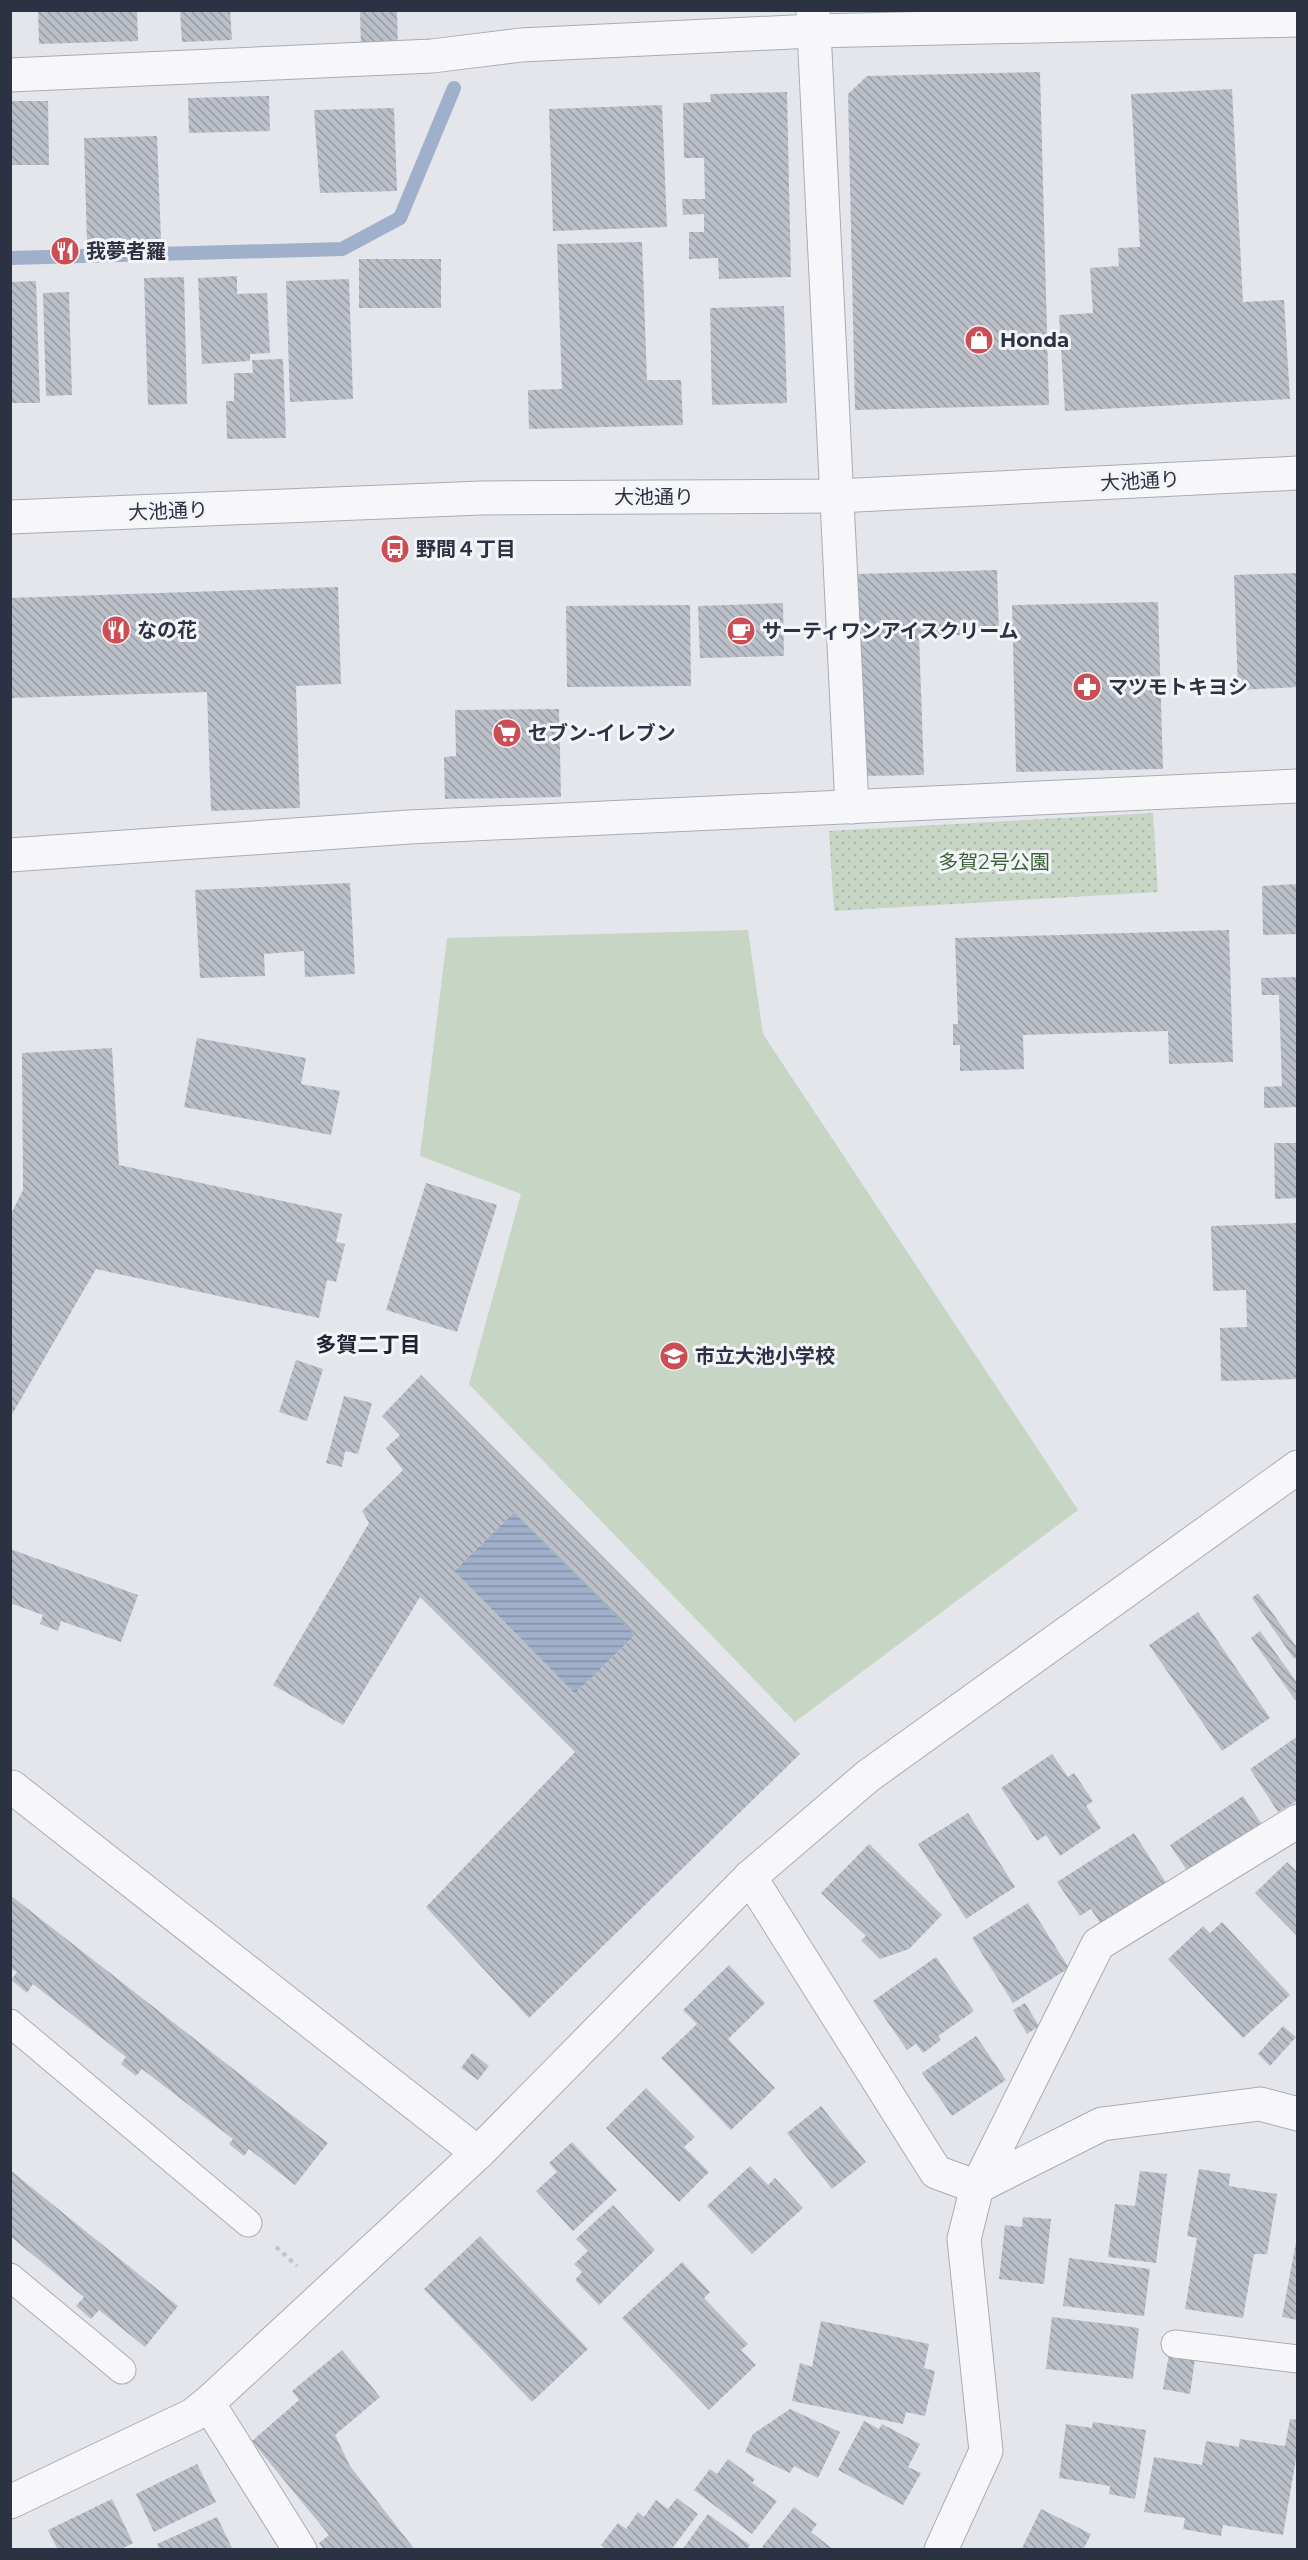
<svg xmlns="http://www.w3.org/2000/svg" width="1308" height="2560" viewBox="0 0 1308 2560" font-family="Montserrat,'Noto Sans JP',sans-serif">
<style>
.park{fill:url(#park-dots)}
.pitch{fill:#c7d5c5}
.water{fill:url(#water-rules)}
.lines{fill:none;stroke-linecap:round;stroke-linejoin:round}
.stream{stroke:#a0b0ca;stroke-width:14}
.building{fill:url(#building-back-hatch);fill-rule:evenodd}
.service-casing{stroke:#a9acb5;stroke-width:29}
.minor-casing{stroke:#a9acb5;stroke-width:35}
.tertiary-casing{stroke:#a9acb5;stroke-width:35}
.path{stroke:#c2c4ca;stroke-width:4;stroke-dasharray:4.5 4.5;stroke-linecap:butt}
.service{stroke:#f7f7fa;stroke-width:27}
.minor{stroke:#f7f7fa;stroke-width:33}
.tertiary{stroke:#f7f7fa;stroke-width:33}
.labels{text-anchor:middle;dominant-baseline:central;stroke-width:6;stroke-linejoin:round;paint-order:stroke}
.poi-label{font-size:20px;font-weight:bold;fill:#2c3243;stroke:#f4f5f8;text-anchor:start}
.street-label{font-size:20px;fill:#2c3243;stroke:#f4f5f8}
.park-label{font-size:20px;fill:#3c5f39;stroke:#f4f5f8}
.neighbourhood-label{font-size:21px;font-weight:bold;fill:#1e2334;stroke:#f4f5f8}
</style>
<defs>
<pattern id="park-dots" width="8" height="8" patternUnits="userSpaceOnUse" patternTransform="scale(1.5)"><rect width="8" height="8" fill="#c7d5c5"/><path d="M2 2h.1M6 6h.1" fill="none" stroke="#abb7aa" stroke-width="1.8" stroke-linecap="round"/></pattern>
<pattern id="water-rules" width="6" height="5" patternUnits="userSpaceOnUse" patternTransform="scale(1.5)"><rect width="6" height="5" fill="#a0b0ca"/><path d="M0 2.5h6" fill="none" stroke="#8390a6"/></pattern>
<pattern id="building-back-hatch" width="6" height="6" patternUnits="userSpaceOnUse" patternTransform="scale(1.5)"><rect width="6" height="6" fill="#bbbfc8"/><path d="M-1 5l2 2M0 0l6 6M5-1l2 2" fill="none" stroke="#989ca4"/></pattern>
</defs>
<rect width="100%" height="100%" fill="#e4e6eb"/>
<path class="park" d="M1153,813L1158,892L834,911L829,831Z"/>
<path class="pitch" d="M748,930L763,1034L1078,1510L795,1722L469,1384L521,1194L420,1156L447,938Z"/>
<path class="water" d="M514,1512L635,1635L575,1694L454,1571Z"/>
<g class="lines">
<path class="stream" d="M10,258L342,249L400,218L454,88"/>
</g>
<g class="building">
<path d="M38,10H137L138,41L39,44Z"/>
<path d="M180,10H230L232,40L182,42Z"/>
<path d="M360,10H397L398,48L361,49Z"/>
<path d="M1040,72L1049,405L855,410L848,94L867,76Z"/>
<path d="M1232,89L1243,302L1284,300L1290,399L1065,411L1059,315L1093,313L1090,268L1119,266L1118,248L1140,247L1131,94Z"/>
<path d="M787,92L791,277L719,279L718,258L689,259V232H704V214L683,215L682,199H705L704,158H684L683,103L711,102L710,94Z"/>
<path d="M269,96L270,131L189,133L188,98Z"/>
<path d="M10,101H48L49,165H10Z"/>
<path d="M662,105L667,227L553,231L549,109Z"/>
<path d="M394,108L397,191L320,193L314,110Z"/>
<path d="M157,136L161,240L87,243L84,138Z"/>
<path d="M642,242L647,380H681L683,425L529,429L528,390L562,389L557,244Z"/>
<rect x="359" y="259" width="82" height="49"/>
<path d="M237,276V294L267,293L270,353L250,354V361L202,364L198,278Z"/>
<path d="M184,277L187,404L148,405L144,278Z"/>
<path d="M349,279L353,399L290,402L286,281Z"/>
<path d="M36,281L40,403H10V282Z"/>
<path d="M69,292L72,395L46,396L43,293Z"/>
<path d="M784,306L787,403L712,405L710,308Z"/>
<path d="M283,359L286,438L227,439L226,401H234V373H253L252,360Z"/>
<path d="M997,570L999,634L919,636L924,775L864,776L857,574Z"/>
<path d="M1298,573V687L1238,690L1234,575Z"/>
<path d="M338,587L341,684L296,686L300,808L211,811L207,692L10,698V598Z"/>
<path d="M1158,602L1163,769L1016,772L1012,605Z"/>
<path d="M783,603L784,656L700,658L698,606Z"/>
<path d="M690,605L691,686L567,687L566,606Z"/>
<path d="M559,709L561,797L445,799L444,757L456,756L455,710Z"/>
<path d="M350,883L355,974L305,977L304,951L264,954L265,976L200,978L195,890Z"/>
<path d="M1298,884V934L1263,935L1262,886Z"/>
<path d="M1229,930L1233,1062L1169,1064L1168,1031L1023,1035L1024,1069L960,1071V1045H953V1024H958L955,938Z"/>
<path d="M1298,977V1107L1264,1108V1087L1282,1086L1279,995H1262L1261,978Z"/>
<path d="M197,1038L306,1058L301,1084L340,1091L331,1135L184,1107Z"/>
<path d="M112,1048L119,1165L342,1214L336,1242L345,1244L336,1282L327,1280L319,1318L96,1269L10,1418V1216L23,1190L22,1053Z"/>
<path d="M1274,1143H1298V1198L1275,1199Z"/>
<path d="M426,1183L497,1205L457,1332L386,1310Z"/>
<path d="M1298,1223V1379L1221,1381L1220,1328L1247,1327L1246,1290L1213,1291L1211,1226Z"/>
<path d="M296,1360L323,1369L307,1421L279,1412Z"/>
<path d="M421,1375L800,1754L529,2018L426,1907L575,1752L420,1597L343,1725L273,1685L369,1523L362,1511L403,1470L386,1448L400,1435L382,1416ZM514,1512L635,1635L575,1694L454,1571Z"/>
<path d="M344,1396L372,1403L358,1454L345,1451L342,1467L326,1463Z"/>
<path d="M10,1549L138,1595L121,1642L61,1621L58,1631L40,1624L43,1615L10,1603Z"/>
<path d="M1258,1593L1298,1649V1657L1294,1659L1252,1598Z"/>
<path d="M1198,1612L1270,1718L1222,1751L1149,1645Z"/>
<path d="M1260,1631L1298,1684V1698L1295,1700L1251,1638Z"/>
<path d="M1298,1736V1800L1278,1812L1250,1769Z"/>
<path d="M1052,1754L1068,1777L1074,1773L1093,1801L1086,1806L1101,1828L1060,1856L1046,1835L1037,1841L1001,1788Z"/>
<path d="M1243,1796L1263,1826L1190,1875L1170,1845Z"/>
<path d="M968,1813L1015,1887L966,1919L918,1844Z"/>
<path d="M1134,1833L1169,1887L1104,1929L1091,1909L1080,1916L1057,1882Z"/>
<path d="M869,1844L942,1915L909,1949L880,1959L861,1940L866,1936L821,1893Z"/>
<path d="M1287,1862L1298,1873V1937L1255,1893Z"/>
<path d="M10,1895L328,2143L295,2185L249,2149L244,2156L229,2144L233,2139L142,2069L136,2076L121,2064L126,2057L33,1984L27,1993L11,1980L17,1972L10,1968Z"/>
<path d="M1028,1903L1069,1968L1013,2003L972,1938Z"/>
<path d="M1222,1922L1290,1995L1243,2038L1168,1959L1203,1926L1210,1933Z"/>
<path d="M936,1957L974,2011L938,2036L941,2040L923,2053L916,2044L907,2050L873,2001Z"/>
<path d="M729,1965L765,2003L728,2039L775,2088L731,2130L661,2058L697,2024L683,2010Z"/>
<path d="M1025,2003L1039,2026L1027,2034L1013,2010Z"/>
<path d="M1283,2026L1296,2037L1270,2066L1258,2054Z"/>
<path d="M976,2036L1006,2080L952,2116L922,2073Z"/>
<path d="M472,2053L489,2066L478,2080L461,2068Z"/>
<path d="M646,2088L695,2137L684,2147L709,2172L679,2202L606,2128Z"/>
<path d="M821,2106L866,2162L832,2189L787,2133Z"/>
<path d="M572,2142L617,2190L573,2231L536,2191L557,2172L549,2163Z"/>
<path d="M750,2166L768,2185L775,2178L803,2208L752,2254L707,2206Z"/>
<path d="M1199,2169L1230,2174L1229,2186L1277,2194L1267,2254H1254L1243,2318L1185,2309L1197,2238L1187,2236Z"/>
<path d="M10,2170L178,2306L145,2347L99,2310L91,2319L76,2306L84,2297L10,2236Z"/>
<path d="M1140,2171L1167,2174L1156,2263L1108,2257L1115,2204L1135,2206Z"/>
<path d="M613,2205L655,2250L599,2305L575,2280L582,2272L574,2264L588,2251L576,2239Z"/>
<path d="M1023,2217L1051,2219L1044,2284L999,2279L1005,2225L1022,2227Z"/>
<path d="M480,2236L588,2349L532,2402L424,2289Z"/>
<path d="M1296,2242H1298V2320L1282,2317Z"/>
<path d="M1069,2258L1150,2269L1144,2316L1063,2306Z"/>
<path d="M682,2262L710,2292L704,2298L748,2344L741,2350L756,2365L709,2410L622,2318Z"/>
<path d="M1052,2317L1139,2328L1133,2379L1046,2369Z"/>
<path d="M821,2321L929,2344L924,2368L935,2371L925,2416L906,2412L903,2424L792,2401L800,2363L812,2367Z"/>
<path d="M342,2350L380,2397L335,2435L350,2466L415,2550H324L319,2543L329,2535L252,2441L299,2400L292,2391Z"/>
<path d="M1169,2354L1195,2359L1190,2394L1163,2389Z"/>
<path d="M790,2409L840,2432L818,2478L794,2466L790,2473L745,2452L753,2434Z"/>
<path d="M1290,2419L1298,2420V2447L1283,2535L1223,2525L1221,2536L1183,2529L1185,2518L1144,2512L1154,2457L1202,2465L1206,2441L1239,2447L1240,2439L1285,2446Z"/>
<path d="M864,2421L879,2429L882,2424L920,2444L908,2467L921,2473L903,2505L838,2470Z"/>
<path d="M1093,2422L1146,2430L1135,2499L1109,2494L1110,2486L1059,2478L1066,2424L1092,2428Z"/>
<path d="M728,2459L755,2479L752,2483L777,2501L752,2534L694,2490L710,2469L717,2474Z"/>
<path d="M197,2464L216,2502L154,2532L136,2494Z"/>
<path d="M677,2498L698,2514L671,2550H607L601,2545L618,2523L626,2529L638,2512L644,2517L656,2500L668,2509Z"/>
<path d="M112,2499L133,2543L119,2550H58L48,2530Z"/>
<path d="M794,2507L817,2524L811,2532L834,2550H765L762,2547Z"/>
<path d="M1041,2509L1091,2534L1083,2550H1021Z"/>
<path d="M708,2514L750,2545L746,2550H682Z"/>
<path d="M217,2517L233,2550H160L157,2544Z"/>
</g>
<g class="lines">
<g class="service-casing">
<g id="service">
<path d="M10,2023L248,2223"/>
<path d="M10,2277L122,2370"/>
<path d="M1175,2344L1298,2359"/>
</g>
</g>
<g class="minor-casing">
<g id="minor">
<path d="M813,10L852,807"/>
<path d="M10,75L432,56L521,45L812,31L1298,20"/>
<path d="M10,855L409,827L1298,786"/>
<path d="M750,1877L936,2172L977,2187L1102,2124L1260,2104L1298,2114"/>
<path d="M208,2403L300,2550"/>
<path d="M941,2550L986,2451L964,2239L977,2187L1098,1944L1298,1821"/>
</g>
</g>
<g class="tertiary-casing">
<g id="tertiary">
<path d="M10,517L481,498L837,496L1298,473"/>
<path d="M12,1787L478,2153"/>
<path d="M10,2502L193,2415L208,2403L478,2153L750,1877L868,1776L1298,1467"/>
</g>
</g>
<path class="path" d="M276,2247L297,2266"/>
<use href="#service" class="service"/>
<use href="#minor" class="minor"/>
<use href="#tertiary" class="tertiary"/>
</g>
<defs>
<g id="restaurant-disc" transform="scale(1.5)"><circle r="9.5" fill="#cc4d53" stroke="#f4f5f8"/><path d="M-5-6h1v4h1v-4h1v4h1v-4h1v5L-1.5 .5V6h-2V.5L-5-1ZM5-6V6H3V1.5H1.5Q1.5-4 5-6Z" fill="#fff"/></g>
<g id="shop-disc" transform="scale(1.5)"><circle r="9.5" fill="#cc4d53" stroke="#f4f5f8"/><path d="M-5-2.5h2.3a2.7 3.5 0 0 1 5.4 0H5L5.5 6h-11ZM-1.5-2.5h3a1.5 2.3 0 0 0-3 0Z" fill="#fff"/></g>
<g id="bus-disc" transform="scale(1.5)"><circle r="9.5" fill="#cc4d53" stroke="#f4f5f8"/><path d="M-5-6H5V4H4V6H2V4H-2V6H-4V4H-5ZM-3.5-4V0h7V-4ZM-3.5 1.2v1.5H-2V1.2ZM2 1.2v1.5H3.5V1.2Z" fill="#fff"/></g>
<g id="cafe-disc" transform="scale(1.5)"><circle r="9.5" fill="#cc4d53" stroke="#f4f5f8"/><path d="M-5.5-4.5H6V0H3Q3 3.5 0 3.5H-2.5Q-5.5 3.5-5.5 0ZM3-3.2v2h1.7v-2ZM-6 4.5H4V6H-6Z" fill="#fff"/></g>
<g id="pharmacy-disc" transform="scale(1.5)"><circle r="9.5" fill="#cc4d53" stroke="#f4f5f8"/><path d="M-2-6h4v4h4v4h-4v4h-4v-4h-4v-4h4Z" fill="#fff"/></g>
<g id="supermarket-disc" transform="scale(1.5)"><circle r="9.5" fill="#cc4d53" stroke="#f4f5f8"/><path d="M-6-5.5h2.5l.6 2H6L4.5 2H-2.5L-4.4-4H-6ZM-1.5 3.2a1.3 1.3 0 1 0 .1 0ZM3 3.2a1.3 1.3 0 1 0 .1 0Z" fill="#fff"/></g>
<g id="school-disc" transform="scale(1.5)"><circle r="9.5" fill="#cc4d53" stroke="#f4f5f8"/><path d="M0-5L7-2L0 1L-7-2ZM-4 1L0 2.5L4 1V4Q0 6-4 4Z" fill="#fff"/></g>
</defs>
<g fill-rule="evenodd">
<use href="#restaurant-disc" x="65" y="251"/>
<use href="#shop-disc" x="979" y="340"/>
<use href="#bus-disc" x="395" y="549"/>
<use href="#restaurant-disc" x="116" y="630"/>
<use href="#cafe-disc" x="741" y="631"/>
<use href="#pharmacy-disc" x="1087" y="687"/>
<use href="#supermarket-disc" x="507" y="733"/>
<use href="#school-disc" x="674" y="1356"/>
</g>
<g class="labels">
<g class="poi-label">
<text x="86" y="251">我夢者羅</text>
<text x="1000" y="340">Honda</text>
<text x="416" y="549">野間４丁目</text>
<text x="137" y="630">なの花</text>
<text x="762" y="631">サーティワンアイスクリーム</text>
<text x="1108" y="687">マツモトキヨシ</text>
<text x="528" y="733">セブン-イレブン</text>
<text x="695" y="1356">市立大池小学校</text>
</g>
<g class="street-label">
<text transform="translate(1140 481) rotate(-3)">大池通り</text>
<text x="654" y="497">大池通り</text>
<text transform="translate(168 511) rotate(-2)">大池通り</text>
</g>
<g class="park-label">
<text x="994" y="862">多賀2号公園</text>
</g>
<g class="neighbourhood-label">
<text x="368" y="1344">多賀二丁目</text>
</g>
</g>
<rect width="1308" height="2560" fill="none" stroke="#2c3243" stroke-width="24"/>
</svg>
